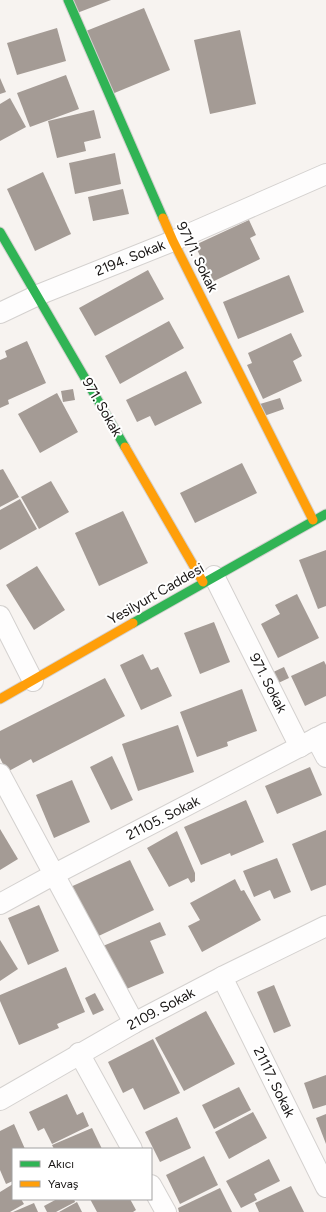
<svg xmlns="http://www.w3.org/2000/svg" width="326" height="1212" viewBox="0 0 326 1212" font-family="Figtree,sans-serif">
<style>
.building{fill:#a49b95}
.lines{fill:none;stroke-linecap:round;stroke-linejoin:round}
.street-casing{stroke:#d4d1cf;stroke-width:22}
.fast-casing{stroke:#d4d1cf;stroke-width:11}
.slow-casing{stroke:#d4d1cf;stroke-width:11}
.street{stroke:#fefdfd;stroke-width:20}
.fast{stroke:#30b455;stroke-width:9}
.slow{stroke:#ff9f0a;stroke-width:9}
.labels{text-anchor:middle;dominant-baseline:central;stroke-width:4;stroke-linejoin:round;paint-order:stroke}
.street-label{font-size:14px;fill:#171413;stroke:#fff}
</style>
<rect width="100%" height="100%" fill="#f7f3f0"/>
<g class="building">
<path d="M72,0H111L77,13Z"/>
<path d="M144,8L170,70L112,94L86,31Z"/>
<path d="M57,28L66,61L17,75L7,43Z"/>
<path d="M240,30L256,104L210,114L194,40Z"/>
<path d="M66,75L79,109L30,127L17,93Z"/>
<path d="M0,78L6,92L0,94Z"/>
<path d="M10,98L26,127L0,141V104Z"/>
<path d="M94,110L101,138L84,142L86,151L57,158L48,121Z"/>
<path d="M115,153L121,184L75,194L69,163Z"/>
<path d="M43,172L71,234L35,251L7,189Z"/>
<path d="M123,189L129,214L93,221L88,197Z"/>
<path d="M249,220L256,235L250,238L260,259L212,282L195,245Z"/>
<path d="M148,270L164,299L95,336L79,308Z"/>
<path d="M289,275L304,312L238,339L223,302Z"/>
<path d="M169,321L184,348L120,384L105,356Z"/>
<path d="M291,333L302,356L293,361L302,381L263,399L247,365L252,363L248,353Z"/>
<path d="M27,341L46,383L8,400L9,404L0,408V360L7,357L5,351Z"/>
<path d="M186,371L202,403L155,426L150,416L137,422L126,400Z"/>
<path d="M73,389L75,400L63,402L61,391Z"/>
<path d="M57,393L78,432L40,453L18,414Z"/>
<path d="M280,398L284,409L264,416L260,404Z"/>
<path d="M242,463L257,493L195,523L180,493Z"/>
<path d="M3,469L19,497L0,507V470Z"/>
<path d="M51,481L69,512L39,529L21,497Z"/>
<path d="M20,499L37,529L0,550V510Z"/>
<path d="M123,511L148,563L99,586L75,533Z"/>
<path d="M326,550V606L318,609L299,560Z"/>
<path d="M37,566L65,610L34,630L6,585Z"/>
<path d="M297,594L319,638L278,658L261,624L280,614L275,605Z"/>
<path d="M214,622L230,662L200,674L184,633Z"/>
<path d="M143,654L151,670L158,667L172,696L141,710L120,665Z"/>
<path d="M324,661L326,665V696L305,706L291,676Z"/>
<path d="M284,667L289,678L274,685L269,674Z"/>
<path d="M105,678L125,716L33,763L31,759L7,772L0,758V731Z"/>
<path d="M242,689L257,731L227,742L228,746L197,757L180,712Z"/>
<path d="M178,725L194,772L138,791L122,744Z"/>
<path d="M112,756L133,800L111,810L90,767Z"/>
<path d="M310,767L322,795L277,814L265,786Z"/>
<path d="M72,780L90,822L54,838L36,795Z"/>
<path d="M246,800L264,842L231,856L230,853L201,865L184,827Z"/>
<path d="M0,829L18,859L0,870Z"/>
<path d="M326,830V885L311,891L292,844Z"/>
<path d="M177,831L195,873V881L191,883L188,878L169,887L147,848Z"/>
<path d="M277,858L291,892L274,899L270,890L254,897L243,871Z"/>
<path d="M130,860L154,910L90,940L66,889Z"/>
<path d="M235,879L241,891L244,890L261,920L202,952L188,926L200,920L190,903Z"/>
<path d="M39,905L59,951L28,965L8,918Z"/>
<path d="M160,922L166,935L150,941L164,973L122,991L103,946Z"/>
<path d="M0,940L18,969L0,981Z"/>
<path d="M66,967L85,1012L57,1024L59,1028L19,1045L0,1001V995Z"/>
<path d="M274,985L291,1026L274,1033L257,992Z"/>
<path d="M95,993L104,1010L93,1015L85,998Z"/>
<path d="M206,1011L235,1064L184,1091L155,1038Z"/>
<path d="M153,1039L180,1093L144,1110L133,1088L123,1093L108,1062Z"/>
<path d="M326,1075V1105L313,1109L304,1083Z"/>
<path d="M239,1087L251,1110L214,1129L202,1105Z"/>
<path d="M67,1094L77,1115L83,1112L89,1126L52,1144L44,1128L38,1131L29,1112Z"/>
<path d="M253,1112L267,1138L229,1159L215,1132Z"/>
<path d="M326,1114V1144L316,1118Z"/>
<path d="M177,1117L191,1148L160,1162L145,1132Z"/>
<path d="M14,1124L25,1149H13V1181L6,1184L0,1170V1131Z"/>
<path d="M92,1128L102,1149H54L52,1145Z"/>
<path d="M204,1156L218,1185L180,1204L166,1175Z"/>
<path d="M269,1159L280,1181L254,1194L257,1200L241,1208L226,1181Z"/>
<path d="M13,1184V1199H21L24,1204L10,1212H0V1192Z"/>
<path d="M291,1186L304,1212H259L255,1203Z"/>
<path d="M220,1188L232,1212H179L178,1208Z"/>
<path d="M57,1199H74L75,1202L56,1212H47L44,1206Z"/>
<path d="M90,1199H130L136,1210L133,1212H97Z"/>
<path d="M77,1202L82,1212H59Z"/>
<path d="M34,1203L38,1212H13Z"/>
</g>
<g class="lines">
<g class="street-casing">
<g id="street">
<path d="M0,313L38,295L173,241L326,174"/>
<path d="M214,576L300,747"/>
<path d="M0,616L33,681"/>
<path d="M316,738L326,757"/>
<path d="M0,774L134,1023"/>
<path d="M0,904L53,875L326,733"/>
<path d="M222,977L326,1187"/>
<path d="M79,1053L132,1149"/>
<path d="M0,1100L134,1023L222,977L326,926"/>
<path d="M151,1185L166,1212"/>
</g>
</g>
<g class="fast-casing">
<g id="fast">
<path d="M68,0L163,218"/>
<path d="M0,232L125,447"/>
<path d="M133,623L326,514"/>
</g>
</g>
<g class="slow-casing">
<g id="slow">
<path d="M163,218L173,241L313,520"/>
<path d="M125,447L203,582"/>
<path d="M0,699L133,623"/>
</g>
</g>
<use href="#street" class="street"/>
<use href="#fast" class="fast"/>
<use href="#slow" class="slow"/>
</g>
<g class="labels">
<g class="street-label">
<text transform="translate(197 257) rotate(64)">971/1. Sokak</text>
<text transform="translate(130 258) rotate(-22)">2194. Sokak</text>
<text transform="translate(102 407) rotate(60)">971. Sokak</text>
<text transform="translate(156 594) rotate(-30)">Yesilyurt Caddesi</text>
<text transform="translate(268 683) rotate(63)">971. Sokak</text>
<text transform="translate(163 818) rotate(-27)">21105. Sokak</text>
<text transform="translate(161 1009) rotate(-28)">2109. Sokak</text>
<text transform="translate(274 1082) rotate(64)">21117. Sokak</text>
</g>
</g>
<rect x="12" y="1148" width="140" height="52" fill="#ffffff" stroke="#a2a1a1"/>
<rect x="20" y="1161" width="20" height="6" fill="#30b455" stroke="#a2a1a1"/>
<text x="48" y="1168" font-size="12" fill="#171413">Akıcı</text>
<rect x="20" y="1181" width="20" height="6" fill="#ff9f0a" stroke="#a2a1a1"/>
<text x="48" y="1188" font-size="12" fill="#171413">Yavaş</text>
</svg>
